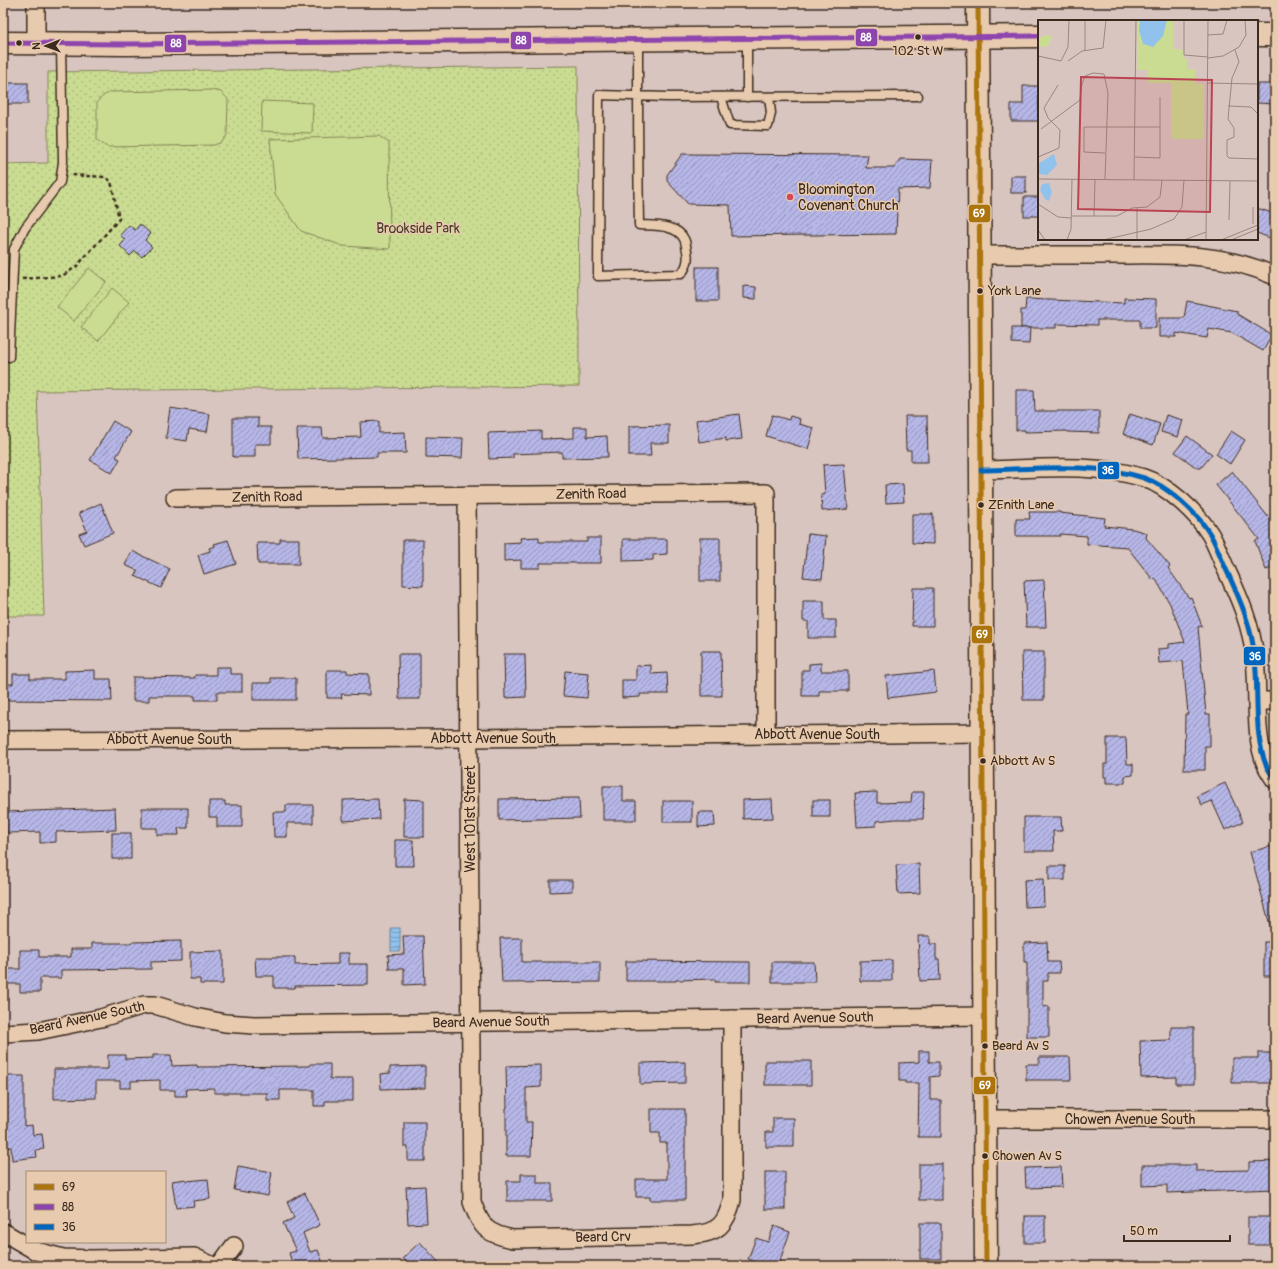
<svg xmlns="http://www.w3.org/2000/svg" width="1278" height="1269" viewBox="0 0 1278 1269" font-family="Pangolin,sans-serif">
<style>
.grass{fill:url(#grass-dots);stroke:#828358}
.garden{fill:#cadc91;stroke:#828358}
.water{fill:url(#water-rules);stroke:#6e859a}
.building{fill:url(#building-hatch);stroke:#3b2a1e}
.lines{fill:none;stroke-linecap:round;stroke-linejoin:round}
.lane-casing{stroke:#3b2a1e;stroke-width:11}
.street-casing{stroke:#3b2a1e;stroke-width:20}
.secondary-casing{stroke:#3b2a1e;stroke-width:25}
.path{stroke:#3b2a1e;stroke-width:2.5;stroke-dasharray:4 3;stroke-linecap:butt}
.lane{stroke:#e8cbaf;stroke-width:8}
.street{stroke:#e8cbaf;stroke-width:17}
.secondary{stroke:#e8cbaf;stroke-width:22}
.bus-1-casing{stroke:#e8cbaf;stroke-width:8}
.bus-2-casing{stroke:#e8cbaf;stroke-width:8}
.bus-3-casing{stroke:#e8cbaf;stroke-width:8}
.bus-1{stroke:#ac740c;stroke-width:5}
.bus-2{stroke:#8e44ad;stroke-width:5}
.bus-3{stroke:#0065bd;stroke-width:5}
.bus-dot{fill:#3b2a1e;stroke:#e8cbaf;stroke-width:1.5}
.poi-dot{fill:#d1495b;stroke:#e8cbaf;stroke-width:1.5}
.labels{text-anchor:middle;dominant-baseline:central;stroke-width:3;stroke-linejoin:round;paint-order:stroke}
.bus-label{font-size:13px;fill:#3b2a1e;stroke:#e8cbaf;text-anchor:start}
.poi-label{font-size:14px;fill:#3b2a1e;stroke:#e8cbaf;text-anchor:start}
.park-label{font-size:14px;fill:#493c2a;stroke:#e8cbaf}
.street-label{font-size:14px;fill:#3b2a1e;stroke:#e8cbaf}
.inset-road{fill:none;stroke:#9a877f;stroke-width:1}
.view{fill:#ba4452;fill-opacity:0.15;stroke:#ba4452;stroke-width:2}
.inset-edge{fill:none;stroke:#3b2a1e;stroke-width:2}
.line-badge{stroke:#e8cbaf;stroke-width:1.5}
.badge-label{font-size:11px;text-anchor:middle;font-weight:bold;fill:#fff}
</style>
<defs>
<pattern id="grass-dots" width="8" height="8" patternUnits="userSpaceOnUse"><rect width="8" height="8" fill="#cadc91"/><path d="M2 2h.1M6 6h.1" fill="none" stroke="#aebd7d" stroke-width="1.8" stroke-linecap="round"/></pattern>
<pattern id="water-rules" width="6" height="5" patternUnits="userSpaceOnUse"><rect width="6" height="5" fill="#90c2ec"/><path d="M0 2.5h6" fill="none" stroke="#779ebf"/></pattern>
<pattern id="building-hatch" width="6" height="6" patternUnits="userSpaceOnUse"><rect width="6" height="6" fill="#b6b6e7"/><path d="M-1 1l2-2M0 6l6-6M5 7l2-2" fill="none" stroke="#9594bb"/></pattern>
</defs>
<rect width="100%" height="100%" fill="#d9c5c0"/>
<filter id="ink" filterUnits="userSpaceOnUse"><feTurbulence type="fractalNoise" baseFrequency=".025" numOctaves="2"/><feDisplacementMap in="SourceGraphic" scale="8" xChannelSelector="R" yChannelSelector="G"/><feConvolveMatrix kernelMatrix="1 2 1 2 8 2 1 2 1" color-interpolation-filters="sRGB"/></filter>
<g filter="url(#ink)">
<path class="grass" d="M578,66L579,386L37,391L44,616H3V164L48,163V72Z"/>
<g class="garden">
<path d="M211,90L221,92L228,99L227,135L222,142L214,145L107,147L97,140V102L103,96L110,92Z"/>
<path d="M262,101L313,103L312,133L261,131Z"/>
<path d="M379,136L389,143L390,249L343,246L301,231L275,194L270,139Z"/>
<path d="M89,268L106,282L74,321L57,307Z"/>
<path d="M112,288L129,302L98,341L81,327Z"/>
</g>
<rect class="water" x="391" y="928" width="9" height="23"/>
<g class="building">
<rect x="3" y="83" width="25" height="21"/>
<path d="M1257,84H1275V104L1257,103Z"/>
<path d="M1023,86H1039L1038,121H1011V104H1023Z"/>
<path d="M682,154L868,155L866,168H894L900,159L932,160L930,188L898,189L896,234L731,236L730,205L688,204L667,181V175Z"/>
<rect x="1011" y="176" width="15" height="17"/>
<rect x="1024" y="197" width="15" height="19"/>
<path d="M1257,208L1275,214V240L1257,233Z"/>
<path d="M140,224L151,234L145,240L152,247L142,257L135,251L130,256L120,246L125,240L120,235L129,225L135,230Z"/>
<rect x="696" y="267" width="22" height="34"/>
<path d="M743,286L756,287V299L743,298Z"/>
<path d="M1124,298L1156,299V328H1140V320H1097V325L1056,324V328H1021V310H1025L1026,299L1124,303Z"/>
<path d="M1187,301L1237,311V314L1272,335L1263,351L1232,333L1209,329L1207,338L1176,333V337H1159V318H1184Z"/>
<path d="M1012,328H1030L1029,344L1012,343Z"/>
<path d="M1016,390H1034L1035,411H1099V433L1067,432V431L1025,432V430H1016Z"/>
<path d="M170,408L210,414L207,432L189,429L187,441L166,438Z"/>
<path d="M739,414L742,439L726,441V438L699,442L696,420Z"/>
<path d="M1130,414L1160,424L1153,445L1123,434Z"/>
<path d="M772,415L789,420L790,416L800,419L799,424L814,428L808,449L766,436Z"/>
<path d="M1166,415L1183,420L1178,437L1161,432Z"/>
<path d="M905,416H927L928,462H911V450H906Z"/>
<path d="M233,418H258V427H271V444H255V457H233Z"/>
<path d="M113,421L131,432L116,457L120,459L112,473L90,460Z"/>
<path d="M379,421V433L405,432L406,453H377V457L298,459L297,428H322L323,438L361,437L360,422Z"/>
<path d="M669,425V443H650L651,456H629V426Z"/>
<path d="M574,427H587V437L607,436L608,457L562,458V452L513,454V458L489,459L488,433L541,431V439L574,438Z"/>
<path d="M1231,431L1245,440L1230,464L1216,454Z"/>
<path d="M1187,436L1212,454L1201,468H1197L1175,452Z"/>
<path d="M426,437L463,438L462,458L426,457Z"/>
<path d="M844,464L848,509L822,511L821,495L825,494L823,465Z"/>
<path d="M1232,471L1269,518L1275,516V567L1266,570L1255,541L1259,539L1216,485Z"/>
<path d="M903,484L904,502L886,503L885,485Z"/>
<path d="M101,503L113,533L84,545L79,534L87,531L79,513Z"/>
<path d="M1029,512H1060V513L1105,518L1104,526L1133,529L1147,533L1146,538L1170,566L1168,568L1189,598L1191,597L1202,626L1198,627L1206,714H1210V746H1205V770H1184L1185,714H1188L1183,661L1159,663L1158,649L1169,648V644L1185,642L1170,604L1155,578L1153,580L1127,547L1087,544V536L1060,534V536H1016V519H1030Z"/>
<path d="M912,514H933V544L912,543Z"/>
<path d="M808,534L826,536L822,579L803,577Z"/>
<path d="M539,537V542H587V538H601V563H540V568H521V560L504,561V543L521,542L520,538Z"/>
<rect x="700" y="538" width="20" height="43"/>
<path d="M280,539H299V564H258L257,543H280Z"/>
<path d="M623,539H667V554L653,555V560L623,561Z"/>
<path d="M228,540L236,564L204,574L198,555L210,551L209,548L215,546L214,544Z"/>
<path d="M403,540H423V586L403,585Z"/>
<path d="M132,551L170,569L161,588L135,576L138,571L125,565Z"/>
<path d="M1044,580L1046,627H1026L1024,581Z"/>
<path d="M913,588H933V626H912Z"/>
<path d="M803,601H824V620H836V638H808V621H803Z"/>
<path d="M701,651H721L722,696H701Z"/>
<path d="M1022,652H1044V700H1023Z"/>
<path d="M398,654H420V699H399Z"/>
<path d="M504,654H525L526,697L505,698Z"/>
<path d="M821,663V671H848V691H819V696H802V670H809V664Z"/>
<path d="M651,665V674L667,673L668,694H640V697L622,698V680H636V666Z"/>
<path d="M216,667H230V674H242V692H217V700H195V696H149V701H133V677L195,678V675H216Z"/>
<path d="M95,670V679H111L112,701L3,700V684H13V674H30V679H65V671Z"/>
<path d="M327,670H347V673L369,674V695L341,694L342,698H327Z"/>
<path d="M565,671L589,673L587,698L563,696Z"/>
<path d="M934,671L936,692L888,698L886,676Z"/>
<path d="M271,678H296V700H253V683H271Z"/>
<path d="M1107,738H1126L1127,764H1133V775L1125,776V783H1106V777H1104V764H1107Z"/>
<path d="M1225,783L1243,822L1225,830L1212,801L1202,805L1197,796Z"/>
<path d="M603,786H623V801H636V820H603Z"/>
<path d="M877,792V803L911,802L912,792H924L923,819H896L876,821V826L857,827L855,793Z"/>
<path d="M579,798L580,818L499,820V799Z"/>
<path d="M378,799L379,819L343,821V800Z"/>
<path d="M404,799L424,800V837H404Z"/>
<path d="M772,799L773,818L743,819V800Z"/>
<rect x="813" y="800" width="17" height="17"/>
<path d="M209,801H225V805H242V827H217V817H209Z"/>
<rect x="663" y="801" width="29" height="21"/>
<path d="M286,805H313V823H287V837H274L273,812H286Z"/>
<path d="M115,808L116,830L56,832V842L40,843V832L7,833L6,812Z"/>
<path d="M142,808H188V828H178L179,835H157V828H142Z"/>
<path d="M698,812H714L715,826L698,827Z"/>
<path d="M1024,817H1061L1062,831H1053L1054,851H1024Z"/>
<rect x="112" y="833" width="19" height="26"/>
<path d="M395,840H413L414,866H395Z"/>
<path d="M1272,846L1275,856V928L1271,929L1250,852Z"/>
<path d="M919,864L920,893L898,894L896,865Z"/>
<rect x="1049" y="866" width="16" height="14"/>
<path d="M1043,879L1044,906L1025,907L1024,880Z"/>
<path d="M550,880H572V891L550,892Z"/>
<path d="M403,936H423L425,984L404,985V969H389L388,955L404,954Z"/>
<path d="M918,936H930V944H936V959H939L940,980L920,981Z"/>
<path d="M500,938H522V962H600V982L502,983Z"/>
<path d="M181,941V961L151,962V969L61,970V978H40V992H20V984H3V969H20V950H39V957H71V949H92V943H131V942Z"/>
<path d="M1047,942L1048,962H1059L1060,973H1048V981H1043V1007L1049,1006V1037H1027V962H1024V943Z"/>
<rect x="1264" y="942" width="11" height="34"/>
<path d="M223,951V984H200V979H190V952Z"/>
<path d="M338,953H349V964H368V985L295,986V988H274V976H256L255,957H295V965L338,964Z"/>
<path d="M892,960V981H860V961Z"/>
<path d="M626,961L750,962V982H715V979L676,980V981H626Z"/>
<path d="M772,962H814L815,982H772Z"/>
<path d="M1171,1027H1194V1084H1176V1077L1141,1078L1140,1041L1171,1040Z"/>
<path d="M919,1051H929V1062H939V1076L930,1077V1100H941V1137H918L919,1083H905V1081H899V1063L919,1062Z"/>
<path d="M1258,1053H1275V1083H1232V1058H1258Z"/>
<path d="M108,1055H125V1059L153,1058V1055H171L172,1066L197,1065V1067L310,1066V1064H330V1079H353V1101H325V1106H314V1090H280V1100H267V1093H214V1088L186,1089L187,1096H175V1090H160V1080L131,1081V1088H120V1081H96V1098L54,1099V1069H108Z"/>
<path d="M1039,1057H1070L1071,1080H1026V1064H1039Z"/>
<rect x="765" y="1061" width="46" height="24"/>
<path d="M685,1062V1083L640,1084V1063Z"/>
<path d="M541,1065V1087L526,1088V1122H532L531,1156H506V1108H507L506,1066Z"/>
<path d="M425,1066V1088L381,1089L380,1074L390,1073V1067Z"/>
<path d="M3,1076H24V1126L32,1125L33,1135L42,1134L44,1149L36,1150L37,1157L12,1160L11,1147L3,1148V1121H5V1092H3Z"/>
<path d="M651,1109H685V1200H650V1197H636V1179H667V1143H660V1133H651Z"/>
<path d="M773,1118H794V1147H766V1132H773Z"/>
<path d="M404,1122H425V1161H408V1147H404Z"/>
<path d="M1275,1161V1189L1167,1193V1185L1142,1186V1165H1196V1171L1249,1170V1162Z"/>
<rect x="919" y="1164" width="23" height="36"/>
<path d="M238,1166L272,1172L268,1196L234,1190Z"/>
<path d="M1061,1167L1062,1187L1026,1188L1025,1168Z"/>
<rect x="765" y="1172" width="20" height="37"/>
<path d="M521,1174H537V1183H552V1201H507V1181H521Z"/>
<path d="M186,1179V1181L208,1179L210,1199L193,1201L194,1206L176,1208L172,1181Z"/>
<path d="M425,1186L427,1223L408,1224L406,1187Z"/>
<path d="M305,1193L320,1225L303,1233L310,1252L318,1250L324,1266H293L289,1253L296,1251L283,1223L294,1218L287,1202Z"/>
<rect x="1025" y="1216" width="20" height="27"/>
<rect x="1248" y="1217" width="23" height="28"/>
<rect x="920" y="1223" width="21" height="36"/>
<path d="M774,1226L790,1232L778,1266H766L748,1259L756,1238L768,1242Z"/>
<path d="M420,1242L442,1266H410L403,1258Z"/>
</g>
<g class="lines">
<g class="lane-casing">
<g id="lane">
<path d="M638,40C638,102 638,164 639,225C653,226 677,224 684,239C686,242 686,247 687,251C689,260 687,267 681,274L598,276L599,95L667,97L918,96"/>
<path d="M721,97L730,125L768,126L771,113L769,97"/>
<path d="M747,97V40"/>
<path d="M9,357L14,249L25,228L60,182L63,162L61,45"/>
</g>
</g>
<g class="street-casing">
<g id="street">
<path d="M36,3V43"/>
<path d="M979,255C1022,255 1065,255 1107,255C1167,255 1219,251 1275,276"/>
<path d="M981,470C1033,469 1094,462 1144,478C1168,486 1197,513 1210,534C1216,544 1220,556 1225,567C1239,597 1252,626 1255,659C1259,692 1253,737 1267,767C1269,771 1272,775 1275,780"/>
<path d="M467,496L472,1202C481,1227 486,1234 513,1239L692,1235C718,1233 726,1225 732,1200V1019"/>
<path d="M175,498L766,493V734"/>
<path d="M1258,701H1275"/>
<path d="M3,740L470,738L983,733"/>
<path d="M3,1033L38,1031L67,1025L101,1018L144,1005H155L195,1017L225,1023L254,1025L984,1016"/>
<path d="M985,1119H1275"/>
<path d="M3,1232L36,1251L63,1258L91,1259L194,1257L213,1266"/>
<path d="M219,1266L234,1246"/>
</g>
</g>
<g class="secondary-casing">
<g id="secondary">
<path d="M978,3L986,1266"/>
<path d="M1257,35H1275"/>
<path d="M3,43L126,44L1039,36"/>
</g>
</g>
<path class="path" d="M22,279L62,276L76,267L119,219L111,181L105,177L71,175"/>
<use href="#lane" class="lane"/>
<use href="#street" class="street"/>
<use href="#secondary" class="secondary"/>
<g class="bus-1-casing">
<path id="bus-1" d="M978,3L986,1266"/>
</g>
<g class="bus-2-casing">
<path id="bus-2" d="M3,43L126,44L1039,36"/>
</g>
<g class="bus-3-casing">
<path id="bus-3" d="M981,470C1033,469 1094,462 1144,478C1168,486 1197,513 1210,534C1216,544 1220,556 1225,567C1239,597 1252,626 1255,659C1259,692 1253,737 1267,767C1269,771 1272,775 1275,780"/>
</g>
<use href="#bus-1" class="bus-1"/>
<use href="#bus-2" class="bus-2"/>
<use href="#bus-3" class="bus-3"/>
</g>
</g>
<g class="bus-dot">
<circle cx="918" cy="37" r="3.5"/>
<circle cx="19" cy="43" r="3.5"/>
<circle cx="980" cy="291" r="3.5"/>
<circle cx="981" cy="505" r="3.5"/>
<circle cx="983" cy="761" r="3.5"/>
<circle cx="985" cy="1046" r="3.5"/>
<circle cx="985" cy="1156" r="3.5"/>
</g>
<circle class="poi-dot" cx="790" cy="197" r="4"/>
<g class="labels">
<g class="bus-label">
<text x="918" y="51" text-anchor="middle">102 St W</text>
<text x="988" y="291">York Lane</text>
<text x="988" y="505">ZEnith Lane</text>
<text x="990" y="761">Abbott Av S</text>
<text x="992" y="1046">Beard Av S</text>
<text x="992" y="1156">Chowen Av S</text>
</g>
<g class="poi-label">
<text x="798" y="189">Bloomington<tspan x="798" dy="16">Covenant Church</tspan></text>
</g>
<g class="park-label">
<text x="418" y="228">Brookside Park</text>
</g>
<g class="street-label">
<text transform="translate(591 494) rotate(-1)">Zenith Road</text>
<text transform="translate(267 497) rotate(-1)">Zenith Road</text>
<text x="817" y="734">Abbott Avenue South</text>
<text x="493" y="738">Abbott Avenue South</text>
<text x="169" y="739">Abbott Avenue South</text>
<text transform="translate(470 819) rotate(-90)">West 101st Street</text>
<text transform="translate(87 1018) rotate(-12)">Beard Avenue South</text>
<text transform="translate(815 1018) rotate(-1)">Beard Avenue South</text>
<text transform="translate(491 1022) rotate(-1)">Beard Avenue South</text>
<text x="1130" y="1119">Chowen Avenue South</text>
<text transform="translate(603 1237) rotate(-1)">Beard Crv</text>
</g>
</g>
<g transform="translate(1038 20)">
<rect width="220" height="220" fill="#d9c5c0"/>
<path d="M99,0H135V29H144L146,38L149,39V49H157V64H166V119H133V63H110V50H99Z" fill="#cadc91"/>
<path d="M9,15L14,16L11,25L6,27L0,26V18Z" fill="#cadc91"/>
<path d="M160,86H163V92H159L158,100L147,99L149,90L159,87V90Z" fill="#cadc91"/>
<path d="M102,0H129L125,16L115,27L105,24L101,10ZM16,134L19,145L9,155L0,154V144ZM11,163L14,172L11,181L7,179L2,170L4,164Z" fill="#90c2ec"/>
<path class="inset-road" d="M146,0V35L170,37M170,15L185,14L189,0M197,30L201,42L194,58L190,99L196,108V117L189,120V136L191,138L220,139M47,31V0M0,36L23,41L30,27L31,0M170,38L185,36L201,27L208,15L207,0M30,41L44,31L65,28L68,0M66,54L70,73L67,159M169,63L220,64M20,65L6,88L10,98L22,110L21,128M190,86L213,87L220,94M3,109L42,80L44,64L47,56L55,53L66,54M67,133L46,132V107H122M0,137L21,128M97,137L122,138V77M0,159L220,161M96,160L98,0M0,184L20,197L33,198M34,196H79L94,188L109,187L122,177L124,160M56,196L57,159M191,200L192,161M215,204V187M0,210L7,220M29,220L33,209L34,159M65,220L113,209L136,199L144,187L146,160M99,220V188M146,220L168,212M168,220L170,0M183,220L220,205M193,220L220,209"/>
<path class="view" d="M43,57L174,60L172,192L40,189Z"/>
<rect width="220" height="220" class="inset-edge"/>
</g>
<g class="line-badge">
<rect x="855" y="28" width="23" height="19" rx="4" fill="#8e44ad"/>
<rect x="510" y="31" width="22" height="19" rx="4" fill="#8e44ad"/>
<rect x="164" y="34" width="23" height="19" rx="4" fill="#8e44ad"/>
<rect x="968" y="204" width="23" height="19" rx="4" fill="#ac740c"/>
<rect x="1097" y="461" width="23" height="19" rx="4" fill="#0065bd"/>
<rect x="971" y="625" width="22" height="19" rx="4" fill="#ac740c"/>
<rect x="1243" y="646" width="23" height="20" rx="4" fill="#0065bd"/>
<rect x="973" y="1076" width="23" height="19" rx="4" fill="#ac740c"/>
</g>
<g class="badge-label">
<text x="866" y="41">88</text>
<text x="521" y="44">88</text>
<text x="176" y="47">88</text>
<text x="979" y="217">69</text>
<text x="1108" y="474">36</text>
<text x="982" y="638">69</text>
<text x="1255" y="660">36</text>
<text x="985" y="1089">69</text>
</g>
<rect width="1278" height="1269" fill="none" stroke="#e8cbaf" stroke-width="16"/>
<rect x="8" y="8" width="1262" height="1253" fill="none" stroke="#3b2a1e" stroke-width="1.5" filter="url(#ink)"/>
<rect x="26" y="1171" width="140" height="72" fill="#e8cbaf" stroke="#a38b75"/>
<rect x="34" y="1184" width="20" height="6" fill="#ac740c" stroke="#a38b75"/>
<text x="62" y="1191" font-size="12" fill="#3b2a1e">69</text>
<rect x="34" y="1204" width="20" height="6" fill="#8e44ad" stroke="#a38b75"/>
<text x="62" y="1211" font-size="12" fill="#3b2a1e">88</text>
<rect x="34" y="1224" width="20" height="6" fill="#0065bd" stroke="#a38b75"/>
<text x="62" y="1231" font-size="12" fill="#3b2a1e">36</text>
<g transform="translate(46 46) rotate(269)" stroke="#e8cbaf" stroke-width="3" paint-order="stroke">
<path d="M0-3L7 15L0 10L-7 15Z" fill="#3b2a1e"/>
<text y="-6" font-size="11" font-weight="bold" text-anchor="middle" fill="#3b2a1e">N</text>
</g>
<path d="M1124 1235v6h106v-6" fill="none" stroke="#3b2a1e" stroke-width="2"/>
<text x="1130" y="1235" font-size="12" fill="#3b2a1e" stroke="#e8cbaf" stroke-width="3" paint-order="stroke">50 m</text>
</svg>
